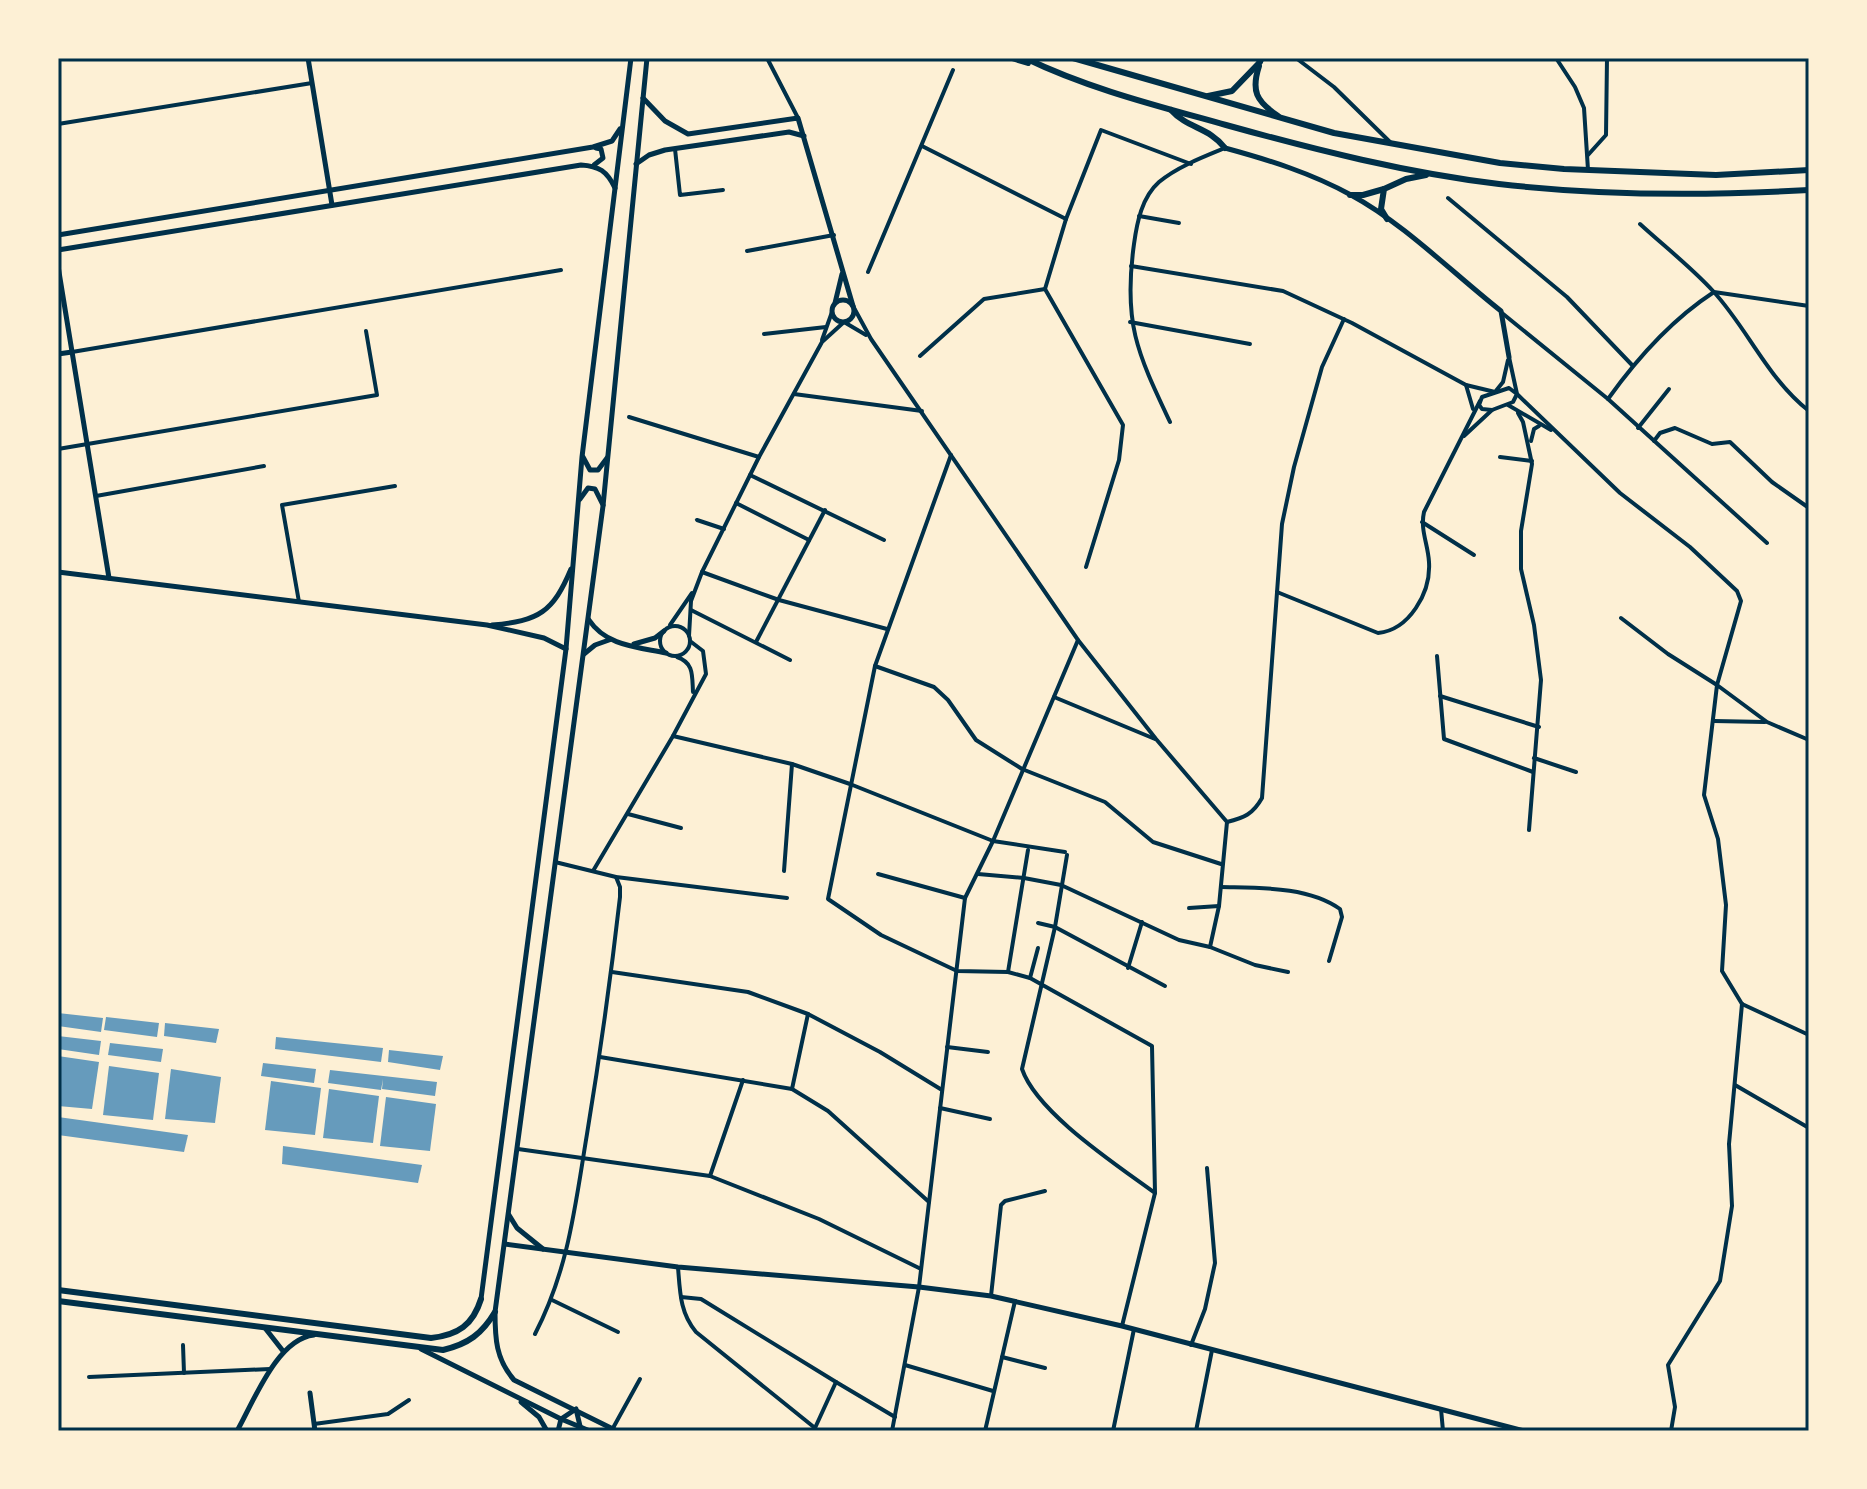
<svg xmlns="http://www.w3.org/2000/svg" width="1867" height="1489" viewBox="0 0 1867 1489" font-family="'Titillium Web',sans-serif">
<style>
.water{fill:#669bbc}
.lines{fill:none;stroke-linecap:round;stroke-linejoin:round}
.minor{stroke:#003049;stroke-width:4}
.tertiary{stroke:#003049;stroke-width:5}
.secondary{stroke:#003049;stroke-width:5}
.primary{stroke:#003049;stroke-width:6}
.trunk{stroke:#003049;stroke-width:6}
.neatline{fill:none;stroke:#003049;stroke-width:3}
</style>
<rect width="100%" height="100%" fill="#fdf0d5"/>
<g class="water">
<path d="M58,1013L103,1018L101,1032L58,1026Z"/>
<path d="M106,1017L159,1023L157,1037L104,1030Z"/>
<path d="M165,1023L219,1029L216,1043L164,1036Z"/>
<path d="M58,1036L101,1041L99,1055L58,1049Z"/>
<path d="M276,1037L383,1048L381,1062L275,1049Z"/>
<path d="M110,1043L163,1049L161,1062L108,1055Z"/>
<path d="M389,1050L443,1056L440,1070L388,1062Z"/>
<path d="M58,1056L99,1062L92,1109L58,1106Z"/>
<path d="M263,1063L316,1069L314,1083L261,1076Z"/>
<path d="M109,1066L159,1073L153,1120L103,1115Z"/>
<path d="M171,1069L221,1077L215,1123L165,1119Z"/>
<path d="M330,1070L437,1082L435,1096L382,1089L383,1079L381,1090L328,1083Z"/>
<path d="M271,1081L321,1088L315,1135L265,1130Z"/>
<path d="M329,1089L379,1096L373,1143L323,1138Z"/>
<path d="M386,1097L436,1104L430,1151L380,1146Z"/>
<path d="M58,1117L188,1135L184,1152L58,1135Z"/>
<path d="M283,1146L422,1165L418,1183L282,1164Z"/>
</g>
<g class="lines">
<g class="minor">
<path d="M767,58L798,118"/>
<path d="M1256,58L1260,62L1264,58"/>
<path d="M1296,58L1334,87L1390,142"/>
<path d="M1556,58L1575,87L1584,108L1588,170"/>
<path d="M58,124L312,83"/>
<path d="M922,146L1066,219"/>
<path d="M675,149L680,195L723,190"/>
<path d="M1588,155L1606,135L1607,58"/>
<path d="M1448,198L1567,297L1632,365"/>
<path d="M1139,216L1179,223"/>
<path d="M1640,224C1664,246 1691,267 1713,291C1748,329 1767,378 1809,411"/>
<path d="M747,251L834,235"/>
<path d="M1131,266L1283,291L1352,323L1466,385L1495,392L1503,382L1508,360"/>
<path d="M868,272L953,70"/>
<path d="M1045,289L1123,425L1119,460L1086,567"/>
<path d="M853,306L871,339L1078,640L1156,739L1227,822L1219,906L1210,947"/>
<path d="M1502,313L1608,399L1767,543"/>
<path d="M1130,322L1250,344"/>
<path d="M764,334L826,327"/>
<path d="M822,340L832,312"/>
<path d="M72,352L561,270"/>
<path d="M920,356L984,299L1045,289L1066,219L1101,130L1191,164"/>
<path d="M1509,357L1517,394L1620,493L1690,547L1737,591L1741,601L1717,685L1668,654L1621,618"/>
<path d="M1466,385L1473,409"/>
<path d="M1509,388L1517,394L1513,402L1492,410L1482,409L1479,405L1482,397Z"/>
<path d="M794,394L922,411"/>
<path d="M1608,399C1638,357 1671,320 1714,292L1809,306"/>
<path d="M1508,405L1551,430"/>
<path d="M1518,413L1523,422L1532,464L1521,531V569L1534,625L1541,680L1529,830"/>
<path d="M629,417L759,457"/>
<path d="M1170,422C1137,352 1123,323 1134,244C1137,222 1142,197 1159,182C1177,167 1203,157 1225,148"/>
<path d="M1638,428L1669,389"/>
<path d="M1464,436L1492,410"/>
<path d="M1531,441L1534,429L1539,426"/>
<path d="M1654,441L1660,433L1675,428L1712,444L1730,442L1772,482L1809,508"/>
<path d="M58,449L377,395L366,331"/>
<path d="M951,455L875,666L828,899L881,935L957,971L1008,972L1030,978L1152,1046L1155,1193L1122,1326"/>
<path d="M1500,457L1532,461"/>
<path d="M750,475L884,540"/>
<path d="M96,496L264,466"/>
<path d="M736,503L809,540"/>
<path d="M697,520L724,529"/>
<path d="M1422,522L1474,555"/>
<path d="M702,572L779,600L887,629"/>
<path d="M1277,592L1378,633C1409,630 1431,593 1429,562C1428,544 1420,530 1424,512L1480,401"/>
<path d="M299,602L282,505L395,486"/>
<path d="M691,610L790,660"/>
<path d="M670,625L692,593"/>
<circle cx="675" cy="641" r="15"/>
<path d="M689,636L691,601L702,572L759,457L822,342L844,322L866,335"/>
<path d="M756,642L825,510"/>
<path d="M1437,656L1444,739L1533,772"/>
<path d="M677,657C694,663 692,675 693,692"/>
<path d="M875,666L934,687L948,700L976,740L1022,769L1105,802L1153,842L1221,864"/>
<path d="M1440,696L1539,727"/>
<path d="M1054,697L1155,739"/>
<path d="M1714,721L1765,722"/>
<path d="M673,736L792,764L850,784L993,841L1065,852"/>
<path d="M1534,758L1576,772"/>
<path d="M628,814L681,828"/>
<path d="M1227,822C1244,818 1253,814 1262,798L1282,524L1294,467L1322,367L1344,319"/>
<path d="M1067,855L1055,927L1022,1069C1037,1113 1117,1165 1155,1193"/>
<path d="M555,862L616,877L787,898"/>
<path d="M593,871L673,736L706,674L703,651L690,641"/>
<path d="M784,871L792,764"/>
<path d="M878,874L965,898"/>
<path d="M978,874L1024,878L1061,885L1179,940L1210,947L1255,965L1288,972"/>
<path d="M1221,887C1258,888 1308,886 1340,909L1342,917L1329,961"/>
<path d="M1189,908L1219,906"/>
<path d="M1038,923L1055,927L1165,986"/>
<path d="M1128,968L1142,922"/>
<path d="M612,972L748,992L808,1014L880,1052L942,1090"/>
<path d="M1008,972L1028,850"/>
<path d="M1030,978L1038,948"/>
<path d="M1742,1004L1722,971L1726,905L1718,839L1704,795L1717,685L1767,722L1809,740"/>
<path d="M1742,1004L1809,1035"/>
<path d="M947,1047L988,1052"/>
<path d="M600,1057L792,1089L828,1111L929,1202"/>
<path d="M1735,1085L1809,1128"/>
<path d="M792,1089L808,1014"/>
<path d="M940,1108L990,1119"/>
<path d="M518,1149L710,1176L819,1219L921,1269"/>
<path d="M710,1176L743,1080"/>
<path d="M678,1267C680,1292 680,1313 696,1332L815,1428L836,1382L895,1417"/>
<path d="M991,1296L1001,1205L1005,1201L1045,1191"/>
<path d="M681,1297L701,1299L836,1382"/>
<path d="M552,1300L618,1332"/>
<path d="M535,1334C569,1268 575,1206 587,1134C600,1055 611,976 620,897V887L616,877"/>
<path d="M183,1345L184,1373"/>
<path d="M1191,1345L1205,1309L1215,1263L1207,1168"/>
<path d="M1002,1357L1045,1368"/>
<path d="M905,1365L993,1391"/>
<path d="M89,1377L270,1369"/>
<path d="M1441,1409L1443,1431"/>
<path d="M314,1424L388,1414L409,1400"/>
<path d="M613,1428L640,1379"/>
<path d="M892,1431L919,1287L965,898L993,841L1078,640"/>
<path d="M985,1431L1015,1301"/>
<path d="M1113,1431L1134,1329"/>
<path d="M1196,1431L1212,1350"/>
<path d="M1671,1431L1675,1407L1668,1365L1720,1281L1732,1206L1729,1144L1742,1004"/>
</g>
<g class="tertiary">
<path d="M308,58L332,205"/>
<path d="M643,98L665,121L688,134L798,118L853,306"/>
<path d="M1225,148C1269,160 1311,173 1351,195C1403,223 1454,274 1501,311L1509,357"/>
<path d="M636,164L649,155L665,150L789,132L804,136"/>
<path d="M594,165L603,158L601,149L596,148"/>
<path d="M58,235L593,147L612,141L620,129"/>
<path d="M58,250L581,165C599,166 607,171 615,188"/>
<path d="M58,266L109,578"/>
<circle cx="843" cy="311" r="11"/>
<path d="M835,303L842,274"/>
<path d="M58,354L72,352"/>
<path d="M509,1215L517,1228L543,1249"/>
<path d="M505,1244L678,1267L919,1287L991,1296L1122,1326L1524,1431"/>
<path d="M265,1328L283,1351"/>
<path d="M310,1393L315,1431"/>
<path d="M237,1431C254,1401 277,1339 314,1335"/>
<path d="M558,1431L561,1419L576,1409L580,1426L579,1431"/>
</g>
<g class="secondary">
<path d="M583,457L590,470H598L607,458"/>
<path d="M580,499L588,488L595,489L603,505"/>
<path d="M58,572L487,625L544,638L566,649"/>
<path d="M589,620C606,646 638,647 666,653"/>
<path d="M492,625C539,621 553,612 571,569"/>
<path d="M634,644L655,638L664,631"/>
<path d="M584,654L595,645L609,640"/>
<path d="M481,1299L566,649L582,457L631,58"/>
<path d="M421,1349L561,1419L590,1431"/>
<path d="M521,1402L539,1417L547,1431"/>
<path d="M617,1431L514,1380C496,1359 495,1339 495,1312L603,506L647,58"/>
</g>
<g class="primary">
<path d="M58,1290L431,1338C458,1335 473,1325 481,1299"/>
<path d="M58,1301L443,1350C468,1344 482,1334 495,1312"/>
</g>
<g class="trunk">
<path d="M1012,58L1028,63"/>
<path d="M1025,58C1089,89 1158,106 1226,125C1316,150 1407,173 1499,184C1603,196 1705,196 1809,190"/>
<path d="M1073,58L1334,133L1500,163L1564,169L1716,175L1809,170"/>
<path d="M1259,66C1251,91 1256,101 1278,116"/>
<path d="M1208,96L1232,91L1260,62"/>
<path d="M1171,110C1188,129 1209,127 1225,148"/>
<path d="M1350,195H1363L1384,189"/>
<path d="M1387,219L1381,209L1384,189L1406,179L1426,175"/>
</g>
</g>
<rect width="1867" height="1489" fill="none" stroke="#fdf0d5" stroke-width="120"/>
<rect x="60" y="60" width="1747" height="1369" class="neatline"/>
</svg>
